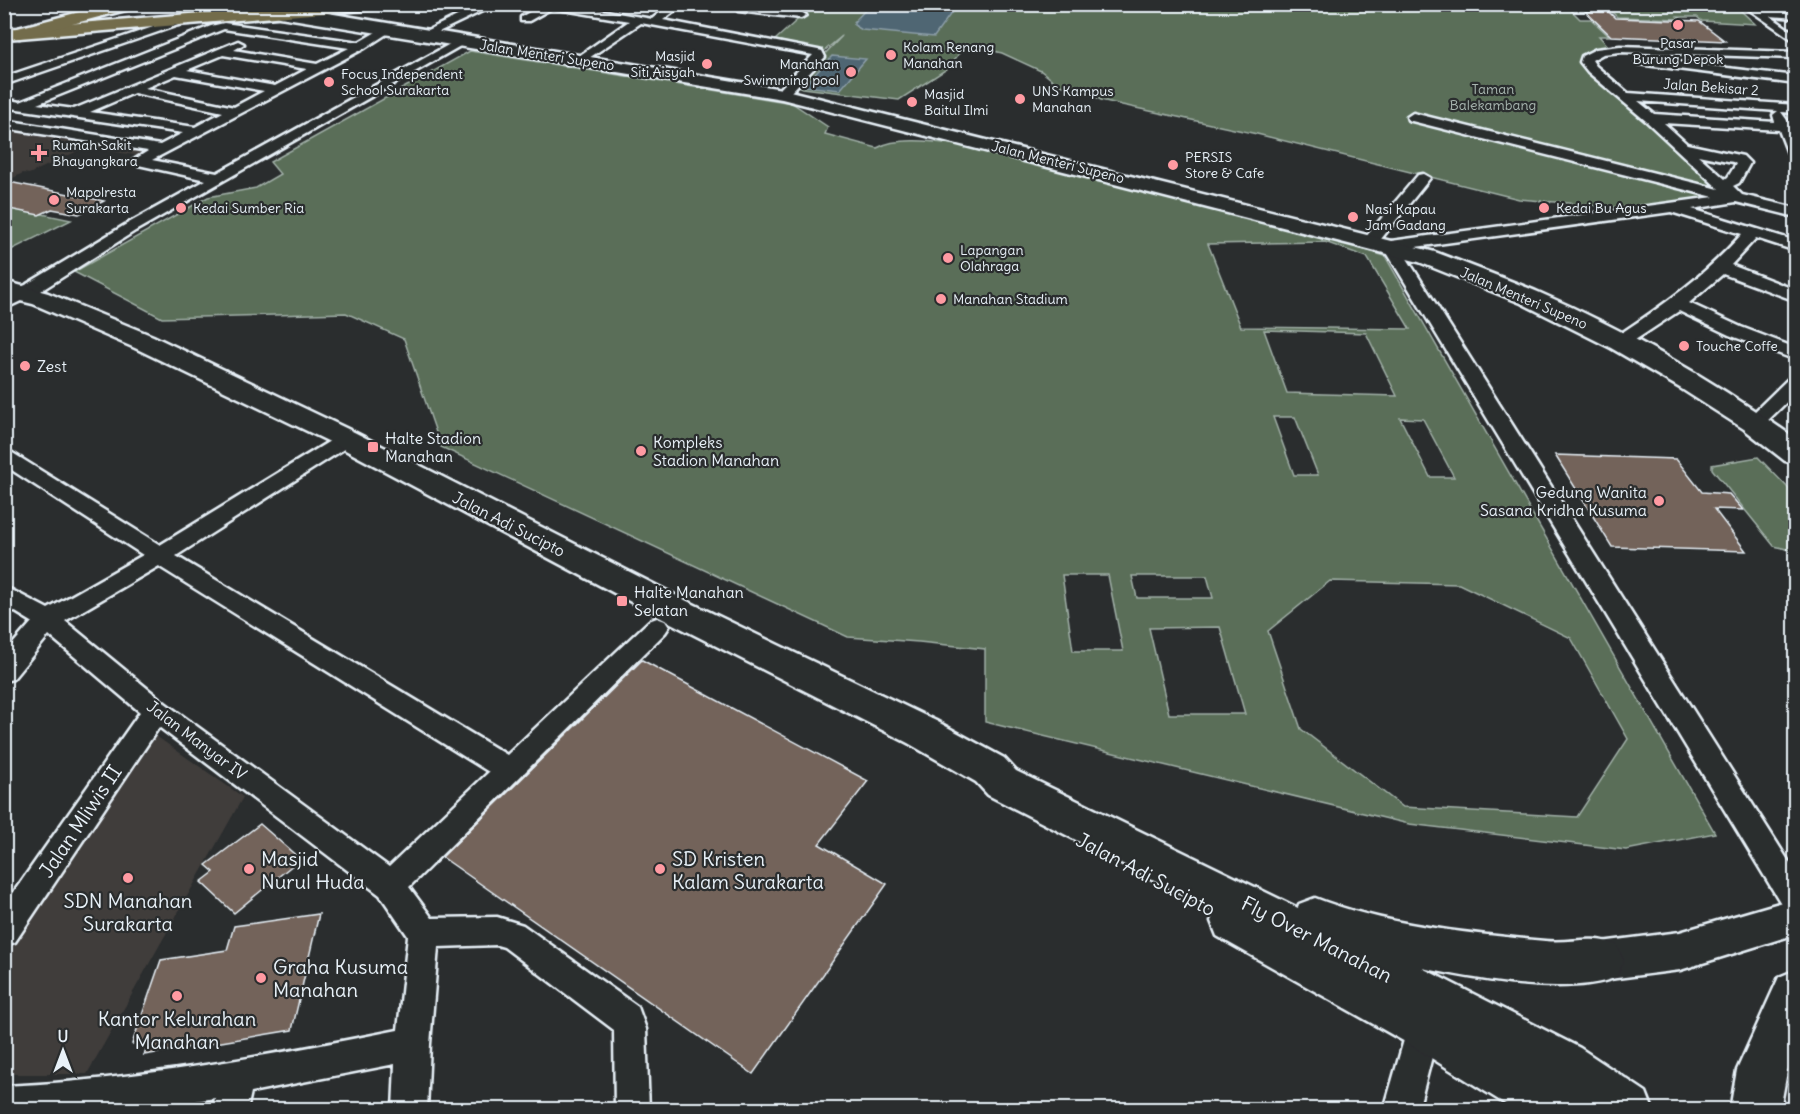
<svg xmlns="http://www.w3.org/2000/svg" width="1800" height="1114" viewBox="0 0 1800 1114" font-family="Delius,sans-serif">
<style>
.built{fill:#403d3b}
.green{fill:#5a6e58;stroke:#a1b0a8;stroke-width:1.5;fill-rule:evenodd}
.water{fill:#4f6673;stroke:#8c9ea8;stroke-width:1.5}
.building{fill:#73635a;stroke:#e8f1f8;stroke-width:1.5}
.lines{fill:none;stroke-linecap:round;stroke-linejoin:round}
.minor-casing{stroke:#e8f1f8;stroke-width:5}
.tertiary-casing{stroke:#e8f1f8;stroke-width:5}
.secondary-casing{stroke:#e8f1f8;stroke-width:5}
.primary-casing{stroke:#e8f1f8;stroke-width:5}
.trunk-casing{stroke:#e8f1f8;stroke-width:5}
.minor{fill:#2a2d2e;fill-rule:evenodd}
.tertiary{fill:#2a2d2e;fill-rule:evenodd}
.secondary{fill:#2a2d2e;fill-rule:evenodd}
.primary{fill:#736c4b;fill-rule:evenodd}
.trunk{fill:#736c4b;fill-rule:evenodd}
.poi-dot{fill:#ff9aa2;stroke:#2a2d2e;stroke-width:2}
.labels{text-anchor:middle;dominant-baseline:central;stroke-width:4.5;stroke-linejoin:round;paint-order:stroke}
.far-poi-label{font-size:14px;fill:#e8f1f8;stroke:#2a2d2e;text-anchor:start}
.far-street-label{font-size:14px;fill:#e8f1f8;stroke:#2a2d2e}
.far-park-label{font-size:14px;fill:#a8b6b0;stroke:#2a2d2e}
.poi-label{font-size:16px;fill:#e8f1f8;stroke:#2a2d2e;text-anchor:start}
.street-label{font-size:16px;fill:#e8f1f8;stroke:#2a2d2e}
.near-street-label{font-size:20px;fill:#e8f1f8;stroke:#2a2d2e}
.near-poi-label{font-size:20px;fill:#e8f1f8;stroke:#2a2d2e;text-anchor:start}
</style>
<rect width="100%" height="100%" fill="#2a2d2e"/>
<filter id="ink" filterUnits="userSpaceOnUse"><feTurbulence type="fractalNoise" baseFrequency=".0167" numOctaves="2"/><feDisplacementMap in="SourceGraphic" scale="12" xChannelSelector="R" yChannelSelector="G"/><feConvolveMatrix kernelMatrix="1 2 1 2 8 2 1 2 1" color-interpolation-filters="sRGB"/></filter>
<g filter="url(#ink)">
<g class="built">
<path d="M5,126L153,150L140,156L86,147L29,174L23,173L5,182Z"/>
<path d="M153,734L243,797L87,1074H5V958Z"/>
</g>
<g class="green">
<path d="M815,4H1256L1291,7L1294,4H1665L1740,10L1755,24L1702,21L1697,17H1678L1681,19L1617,17L1611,11L1571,10L1580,19H1591L1609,36H1599L1610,48L1580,59L1597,80L1716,184L1709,199L1626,208L1519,199L1257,134L1122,105L1101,100L1084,91L1059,85L1041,71L1002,53L965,44L950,67L899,100L803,88L795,85L842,36L824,51L775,40Z"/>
<path d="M470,51L792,103L828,127L825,134L877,148C899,135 942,143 967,146L1291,228L1385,256L1715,833L1626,850L1409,824L985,722V649L919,642L848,637L441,447L404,339L346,313L162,318L74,272L208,197L256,188L280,174L270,162ZM1325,242L1367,257L1410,329L1241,327L1208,244ZM1264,330L1366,333L1397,396L1287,393ZM1273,417H1295L1318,475H1294ZM1400,418L1423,419L1454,477H1430ZM1062,575H1108L1123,651H1073ZM1132,576H1207L1213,598H1137ZM1330,581L1459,584L1571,638L1628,739L1577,817L1403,807L1301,729L1268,631ZM1220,627L1245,714H1169L1149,628Z"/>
<path d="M4,206L71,220L11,250L5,247Z"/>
<path d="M1758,457L1795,495V551L1774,546L1712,469V465Z"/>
</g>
<g class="water">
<path d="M870,5V4L957,5L934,37L862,30L854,25V22Z"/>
<path d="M832,56L866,59L840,90L804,86Z"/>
</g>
<g class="building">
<path d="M1585,11L1609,12L1615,18L1699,21L1725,41L1611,36Z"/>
<path d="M4,181L104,201L79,214L52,209L39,215L4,208Z"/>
<path d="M1555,455L1676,459L1702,492L1729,494L1743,510L1714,509L1746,551L1612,547Z"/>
<path d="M642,660L868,781L819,844L887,884L753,1074L442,857Z"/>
<path d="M260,824L300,859L234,913L201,882L214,872L206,865Z"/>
<path d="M319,914L292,1030L144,1055L149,1043L132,1044L161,960L227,950L234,926Z"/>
</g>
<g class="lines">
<g class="minor-casing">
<g id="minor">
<path d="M482,4H497L428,37L424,38L418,35Z"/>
<path d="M539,4H566L652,19L671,4H684L663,20L818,50L822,51L825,57L786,97H778L776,94L778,91L813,55L641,23L580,64L574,60L576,58L629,21L552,8L529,21H521V17L540,6Z"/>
<path d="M1741,4H1754L1760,9L1796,12V18L1770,16L1796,34V42Z"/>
<path d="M742,6L801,12L806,15L801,18L738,11V7Z"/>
<path d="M183,17L187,18V22L4,85V77Z"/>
<path d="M224,23L359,42L383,28H391L393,30L365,48L152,160L217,173L459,39L463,38L469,41L135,231L39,292H27L25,288L27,284L125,225L206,180L134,164L132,161L148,151L4,128V120L160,145L183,133L4,107V99L20,102L211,26ZM224,29L349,48L317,64L234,50L244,44L238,41L74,109L37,104ZM223,55L307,69L275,86L187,70ZM176,75L264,91L234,107L145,88ZM134,93L223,112L195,127L90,112Z"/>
<path d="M1620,46L1796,52V58L1620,52L1603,54L1592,60L1596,66L1628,93L1796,105V113L1781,112L1789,123H1796V131H1792L1796,139V160L1789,156L1779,130L1664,123L1687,144L1743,156L1750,163L1739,183L1733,186L1742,195L1796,208V217L1736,202L1692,209L1796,241V251L1756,238L1731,265L1796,290V301L1723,274L1689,303L1741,327L1796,348V360L1729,335L1679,311L1626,346H1614L1611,342L1614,338C1664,305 1701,279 1742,234L1671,212L1401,249L1796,873V914L1785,910L1383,246L1391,241L1714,197L1408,120L1407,117L1413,113L1719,189L1646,121L1588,72L1580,62L1582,56L1596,49ZM1638,101L1778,111L1773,115L1775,122L1654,114ZM1698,155L1733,162L1736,164L1728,177L1725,179Z"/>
<path d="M1642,58L1796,76V84L1638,64L1636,62Z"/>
<path d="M1423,174L1430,178L1377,244H1365L1363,241L1365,238L1418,175Z"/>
<path d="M1796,377V393L1761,427H1747L1744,423L1747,419L1789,378Z"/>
<path d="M337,439L344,441L347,445L344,449L176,556L507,755L649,621L657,618L665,621L669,627L665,633L409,887L432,918L497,917L523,925L638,1007L646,1029L649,1110H615L614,1030L504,947L497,945L438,947L430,1044L427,1110H393L395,1064L251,1092L247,1110H213L215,1098L138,1110H4V1086C138,1080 267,1056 398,1030L408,936L380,895L159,727L15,942L4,946V906L140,712L49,635L13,679L4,681V654L32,622L4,605V586L48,609L143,555L4,465V450L11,452L160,545L330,441ZM159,566L160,567L489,772L389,867L165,703L65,621Z"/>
<path d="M1424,1010L1436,1014L1440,1026L1418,1110H1384L1408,1026L1412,1014Z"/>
</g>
</g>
<g class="tertiary-casing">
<g id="tertiary">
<path d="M33,282L40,284L44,288L40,292L4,309V294Z"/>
<path d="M1796,898V934L1680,970L1601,980L1587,975L1581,961L1587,947L1601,942L1680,932Z"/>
</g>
</g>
<g class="secondary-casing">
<g id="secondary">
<path d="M274,4L782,89L1435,252C1469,265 1504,278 1538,292C1628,331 1716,382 1796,439V463L1785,461L1744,429L1680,388L1611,348L1521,303L1419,262L782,99L280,17L268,12L265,9L268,6Z"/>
<path d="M4,281L48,293L153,336L354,432L687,601L936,721L1004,758L1016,771L1298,908L1299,904L1315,898C1383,925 1472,934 1545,941C1573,944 1589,934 1617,945L1624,961L1617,977C1566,997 1476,979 1422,968L1580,1048L1646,1092L1653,1110H1515L1407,1043L1217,936L1211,921L1215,911L988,795L976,782L908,743L663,619L334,444L135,348L33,304L4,297Z"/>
<path d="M1796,970V1050L1787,1071L1780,1110H1730L1737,1070L1779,977Z"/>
</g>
</g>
<g class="primary-casing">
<path id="primary" d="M311,4H381L374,9L19,38L11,33L19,28Z"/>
</g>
<g class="trunk-casing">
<path id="trunk" d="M110,4H139L137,7L19,38L4,39V29L18,28Z"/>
</g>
<use href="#minor" class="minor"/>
<use href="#tertiary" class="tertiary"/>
<use href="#secondary" class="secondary"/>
<use href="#primary" class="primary"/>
<use href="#trunk" class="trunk"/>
</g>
</g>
<g class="poi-dot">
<circle cx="1678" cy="25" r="6"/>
<circle cx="891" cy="55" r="6"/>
<circle cx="707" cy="64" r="6"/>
<circle cx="851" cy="72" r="6"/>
<circle cx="329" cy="82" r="6"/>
<circle cx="1020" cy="99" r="6"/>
<circle cx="912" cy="102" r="6"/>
<path d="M36 144h6v6h6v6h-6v6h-6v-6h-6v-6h6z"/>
<circle cx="1173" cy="165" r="6"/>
<circle cx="54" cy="200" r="6"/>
<circle cx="181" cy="208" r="6"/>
<circle cx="1544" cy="208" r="6"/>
<circle cx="1353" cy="217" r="6"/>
<circle cx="948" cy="258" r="6"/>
<circle cx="941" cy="299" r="6"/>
<circle cx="1684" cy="346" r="6"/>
<circle cx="25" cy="366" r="6"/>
<rect x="367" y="441" width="12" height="12" rx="3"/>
<circle cx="641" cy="451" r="6"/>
<circle cx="1659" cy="501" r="6"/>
<rect x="616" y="595" width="12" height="12" rx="3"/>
<circle cx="249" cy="869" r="6"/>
<circle cx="660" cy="869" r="6"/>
<circle cx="128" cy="878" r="6"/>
<circle cx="261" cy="978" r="6"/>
<circle cx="177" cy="996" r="6"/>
</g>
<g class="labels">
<g class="far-poi-label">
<text x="1678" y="43" text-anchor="middle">Pasar<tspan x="1678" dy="16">Burung Depok</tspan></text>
<text x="903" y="47">Kolam Renang<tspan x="903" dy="16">Manahan</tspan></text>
<text x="695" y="56" text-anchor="end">Masjid<tspan x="695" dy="16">Siti Aisyah</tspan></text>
<text x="839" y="64" text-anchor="end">Manahan<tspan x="839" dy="16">Swimming pool</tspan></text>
<text x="341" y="74">Focus Independent<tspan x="341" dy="16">School Surakarta</tspan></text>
<text x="1032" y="91">UNS Kampus<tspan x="1032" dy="16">Manahan</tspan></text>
<text x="924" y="94">Masjid<tspan x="924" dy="16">Baitul Ilmi</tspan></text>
<text x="52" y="145">Rumah Sakit<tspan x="52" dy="16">Bhayangkara</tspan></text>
<text x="1185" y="157">PERSIS<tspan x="1185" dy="16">Store &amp; Cafe</tspan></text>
<text x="66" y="192">Mapolresta<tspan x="66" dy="16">Surakarta</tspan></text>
<text x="193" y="208">Kedai Sumber Ria</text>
<text x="1556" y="208">Kedai Bu Agus</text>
<text x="1365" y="209">Nasi Kapau<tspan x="1365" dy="16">Jam Gadang</tspan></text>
<text x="960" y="250">Lapangan<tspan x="960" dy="16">Olahraga</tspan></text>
<text x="953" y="299">Manahan Stadium</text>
<text x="1696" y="346">Touche Coffe</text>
</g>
<g class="far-street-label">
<text transform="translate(547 55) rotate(9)">Jalan Menteri Supeno</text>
<text transform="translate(1711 87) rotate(4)">Jalan Bekisar 2</text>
<text transform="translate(1058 162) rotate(14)">Jalan Menteri Supeno</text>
<text transform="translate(1524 298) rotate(23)">Jalan Menteri Supeno</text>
</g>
<g class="far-park-label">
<text x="1493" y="89">Taman<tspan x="1493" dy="16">Balekambang</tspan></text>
</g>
<g class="poi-label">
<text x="37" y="366">Zest</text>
<text x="385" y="438">Halte Stadion<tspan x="385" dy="18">Manahan</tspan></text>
<text x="653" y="442">Kompleks<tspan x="653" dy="18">Stadion Manahan</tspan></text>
<text x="1647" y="492" text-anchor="end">Gedung Wanita<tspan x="1647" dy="18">Sasana Kridha Kusuma</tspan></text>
<text x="634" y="592">Halte Manahan<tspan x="634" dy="18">Selatan</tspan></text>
</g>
<g class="street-label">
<text transform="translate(509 524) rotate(27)">Jalan Adi Sucipto</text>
<text transform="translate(197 740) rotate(37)">Jalan Manyar IV</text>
</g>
<g class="near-street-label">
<text transform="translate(80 821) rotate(-56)">Jalan Mliwis II</text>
<text transform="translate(1146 874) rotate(28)">Jalan Adi Sucipto</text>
<text transform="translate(1317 939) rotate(27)">Fly Over Manahan</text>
</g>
<g class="near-poi-label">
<text x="261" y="858">Masjid<tspan x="261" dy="23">Nurul Huda</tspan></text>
<text x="672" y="858">SD Kristen<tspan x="672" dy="23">Kalam Surakarta</tspan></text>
<text x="128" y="900" text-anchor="middle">SDN Manahan<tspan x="128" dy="23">Surakarta</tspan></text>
<text x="273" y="966">Graha Kusuma<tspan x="273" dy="23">Manahan</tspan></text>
<text x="177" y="1018" text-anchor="middle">Kantor Kelurahan<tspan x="177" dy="23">Manahan</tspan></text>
</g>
</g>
<rect width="1800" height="1114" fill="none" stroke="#2a2d2e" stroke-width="24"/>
<rect x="12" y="12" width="1776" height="1090" fill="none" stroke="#e8f1f8" stroke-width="2" filter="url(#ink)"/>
<g transform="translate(63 1051)" stroke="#2a2d2e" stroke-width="4.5" paint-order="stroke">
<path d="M0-4.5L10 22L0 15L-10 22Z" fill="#e8f1f8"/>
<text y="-9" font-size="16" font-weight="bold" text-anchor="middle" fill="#e8f1f8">U</text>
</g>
</svg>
